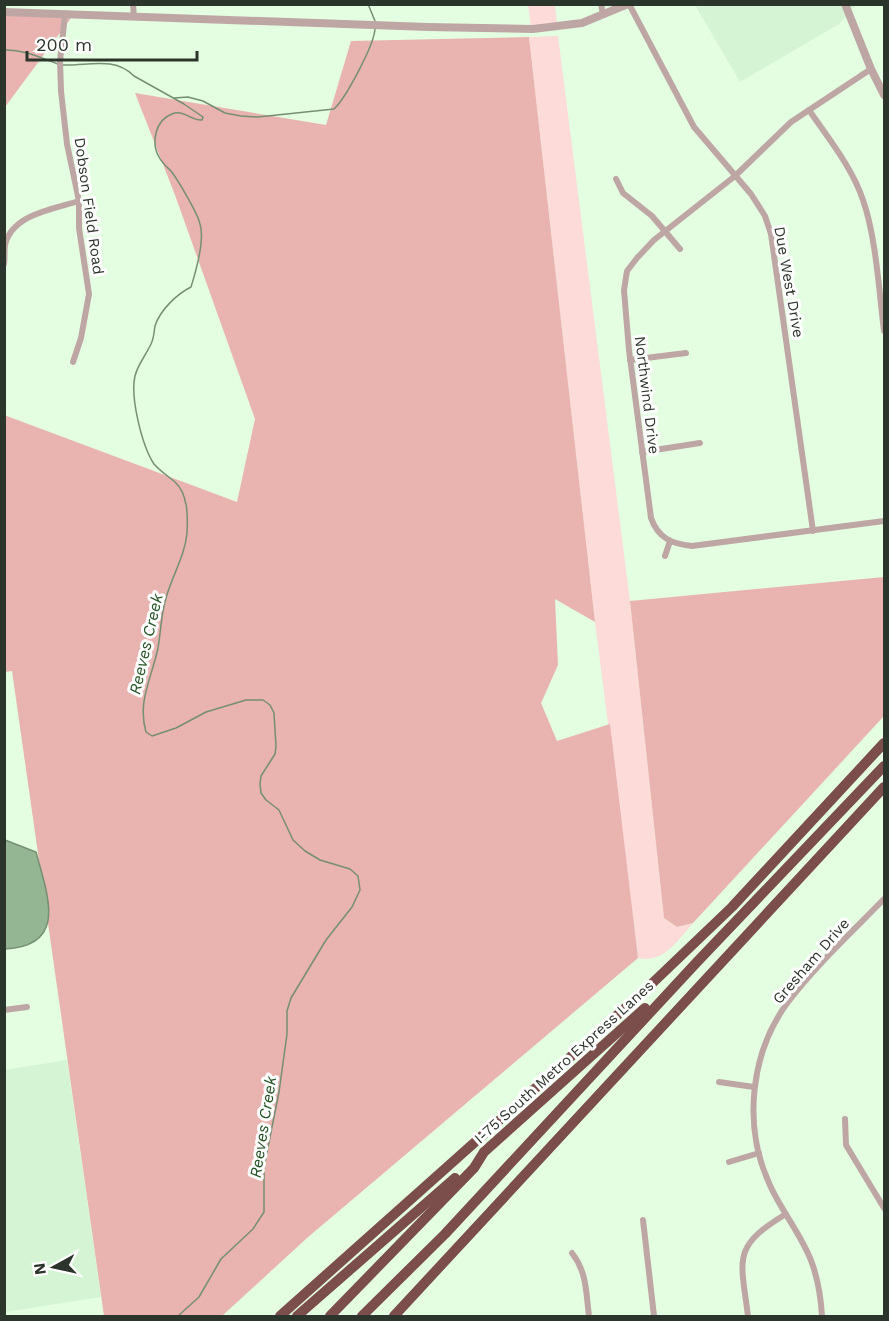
<svg xmlns="http://www.w3.org/2000/svg" width="889" height="1321" viewBox="0 0 889 1321" font-family="'Work Sans',sans-serif">
<style>
.built{fill:#d5f4d3}
.green{fill:#fcdbd9}
.forest{fill:#e9b3b0}
.water{fill:#94b692;stroke:#758f73;stroke-width:1.5}
.lines{fill:none;stroke-linecap:round;stroke-linejoin:round}
.stream{stroke:#758f73;stroke-width:1.5}
.minor{stroke:#bea6a5;stroke-width:6}
.tertiary{stroke:#bea6a5;stroke-width:8}
.motorway{stroke:#7b4d4b;stroke-width:10}
.labels{text-anchor:middle;dominant-baseline:central;stroke-width:6;stroke-linejoin:round;paint-order:stroke}
.street-label{font-size:15px;fill:#2c352b;stroke:#fff}
.water-label{font-size:16px;font-style:italic;fill:#235323;stroke:#fff}
</style>
<rect width="100%" height="100%" fill="#e4fee2"/>
<g class="built">
<path d="M695,5H856L839,24L740,82Z"/>
<path d="M67,1060L101,1297L5,1312V1070Z"/>
</g>
<g class="green">
<path d="M528,5H555L557,24L531,26Z"/>
<path d="M558,36L630,601L664,918L677,927L693,923C678,940 664,964 638,958L595,622L529,37Z"/>
</g>
<g class="forest">
<path d="M5,12L74,14L5,107Z"/>
<path d="M529,37L595,622L555,599L558,665L541,703L557,741L610,724L638,958L307,1238L222,1316H104L12,671L5,672L4,415L237,502L255,419L175,195L135,93L326,125L351,41Z"/>
<path d="M884,577V716L693,923L677,927L664,918L630,601Z"/>
</g>
<path class="water" d="M5,840L36,852C47,894 69,946 5,949Z"/>
<g class="lines">
<g class="stream">
<path d="M368,4L375,21"/>
<path d="M4,50C23,49 41,58 58,64"/>
<path d="M63,65C88,66 114,56 134,76L184,104L203,117L202,120C191,121 184,109 172,114C155,120 151,143 159,157C162,163 167,167 171,171C178,180 198,214 200,224C205,240 196,271 191,287C177,294 160,310 155,326C154,332 154,338 151,344C146,355 138,364 135,376C130,397 142,446 154,464C160,471 168,476 175,482C188,494 188,516 187,533C185,556 172,576 166,598C161,614 161,631 158,648C152,677 137,702 146,732L152,736L176,728L206,712L246,700H263L270,705L274,713L276,746L275,754L261,776L260,784L261,793L266,800L279,810L293,840L305,851L320,860L350,869L358,876L360,890L352,907L326,940L291,998L287,1011V1034L279,1092L264,1167V1212L253,1229L221,1259L199,1297L178,1316"/>
<path d="M174,98L188,97L203,101L225,113L241,116L258,117L334,109C346,98 374,45 375,29"/>
</g>
<g class="minor">
<path d="M133,4L134,17"/>
<path d="M601,4L603,15"/>
<path d="M629,4L694,127L751,194L765,216L771,234L813,531"/>
<path d="M65,15L60,61L61,91L67,144L79,201V228L89,294L81,338L73,362"/>
<path d="M871,69L791,122L735,176L654,240L637,258L627,271L624,290L629,350L651,518C658,538 672,544 692,546L884,521"/>
<path d="M809,110C828,138 852,167 863,200C876,237 879,291 884,331"/>
<path d="M616,179L623,193L652,216L680,249"/>
<path d="M4,264C5,258 4,251 5,245C12,214 54,209 79,201"/>
<path d="M630,360L686,353"/>
<path d="M642,452L700,443"/>
<path d="M665,556L670,541"/>
<path d="M4,1010L27,1007"/>
<path d="M719,1082L754,1087"/>
<path d="M845,1119L846,1145L884,1208"/>
<path d="M729,1162L759,1153"/>
<path d="M643,1220L654,1316"/>
<path d="M572,1253C587,1272 586,1293 589,1316"/>
<path d="M748,1316C741,1259 731,1247 786,1214"/>
<path d="M822,1316C821,1299 818,1280 812,1263C802,1235 781,1211 769,1183C743,1126 750,1053 788,1002C816,965 852,932 884,899"/>
</g>
<g class="tertiary">
<path d="M845,4L871,69L884,95"/>
<path d="M4,12L428,27L533,29L582,23L628,4"/>
</g>
<g class="motorway">
<path d="M280,1316L641,994L732,907L884,743"/>
<path d="M297,1316L455,1178"/>
<path d="M330,1316L474,1168L484,1152L645,1008"/>
<path d="M362,1316L445,1234L697,962L884,766"/>
<path d="M394,1316L884,787"/>
</g>
</g>
<g class="labels">
<g class="street-label">
<text transform="translate(89 206) rotate(82)">Dobson Field Road</text>
<text transform="translate(789 282) rotate(80)">Due West Drive</text>
<text transform="translate(647 395) rotate(83)">Northwind Drive</text>
<text transform="translate(811 961) rotate(-49)">Gresham Drive</text>
<text transform="translate(564 1062) rotate(-42)">I-75 South Metro Express Lanes</text>
</g>
<g class="water-label">
<text transform="translate(146 644) rotate(-77)">Reeves Creek</text>
<text transform="translate(263 1127) rotate(-81)">Reeves Creek</text>
</g>
</g>
<rect width="889" height="1321" fill="none" stroke="#2c352b" stroke-width="12"/>
<g transform="translate(54 1267) rotate(262)" stroke="#ffffff" stroke-width="4.5" paint-order="stroke">
<path d="M0-4.5L10 22L0 15L-10 22Z" fill="#2c352b"/>
<text y="-9" font-size="16" font-weight="bold" text-anchor="middle" fill="#2c352b">N</text>
</g>
<path d="M27 51v9h170v-9" fill="none" stroke="#2c352b" stroke-width="3"/>
<text x="36" y="51" font-size="18" fill="#2c352b" stroke="#ffffff" stroke-width="4.5" paint-order="stroke">200 m</text>
</svg>
